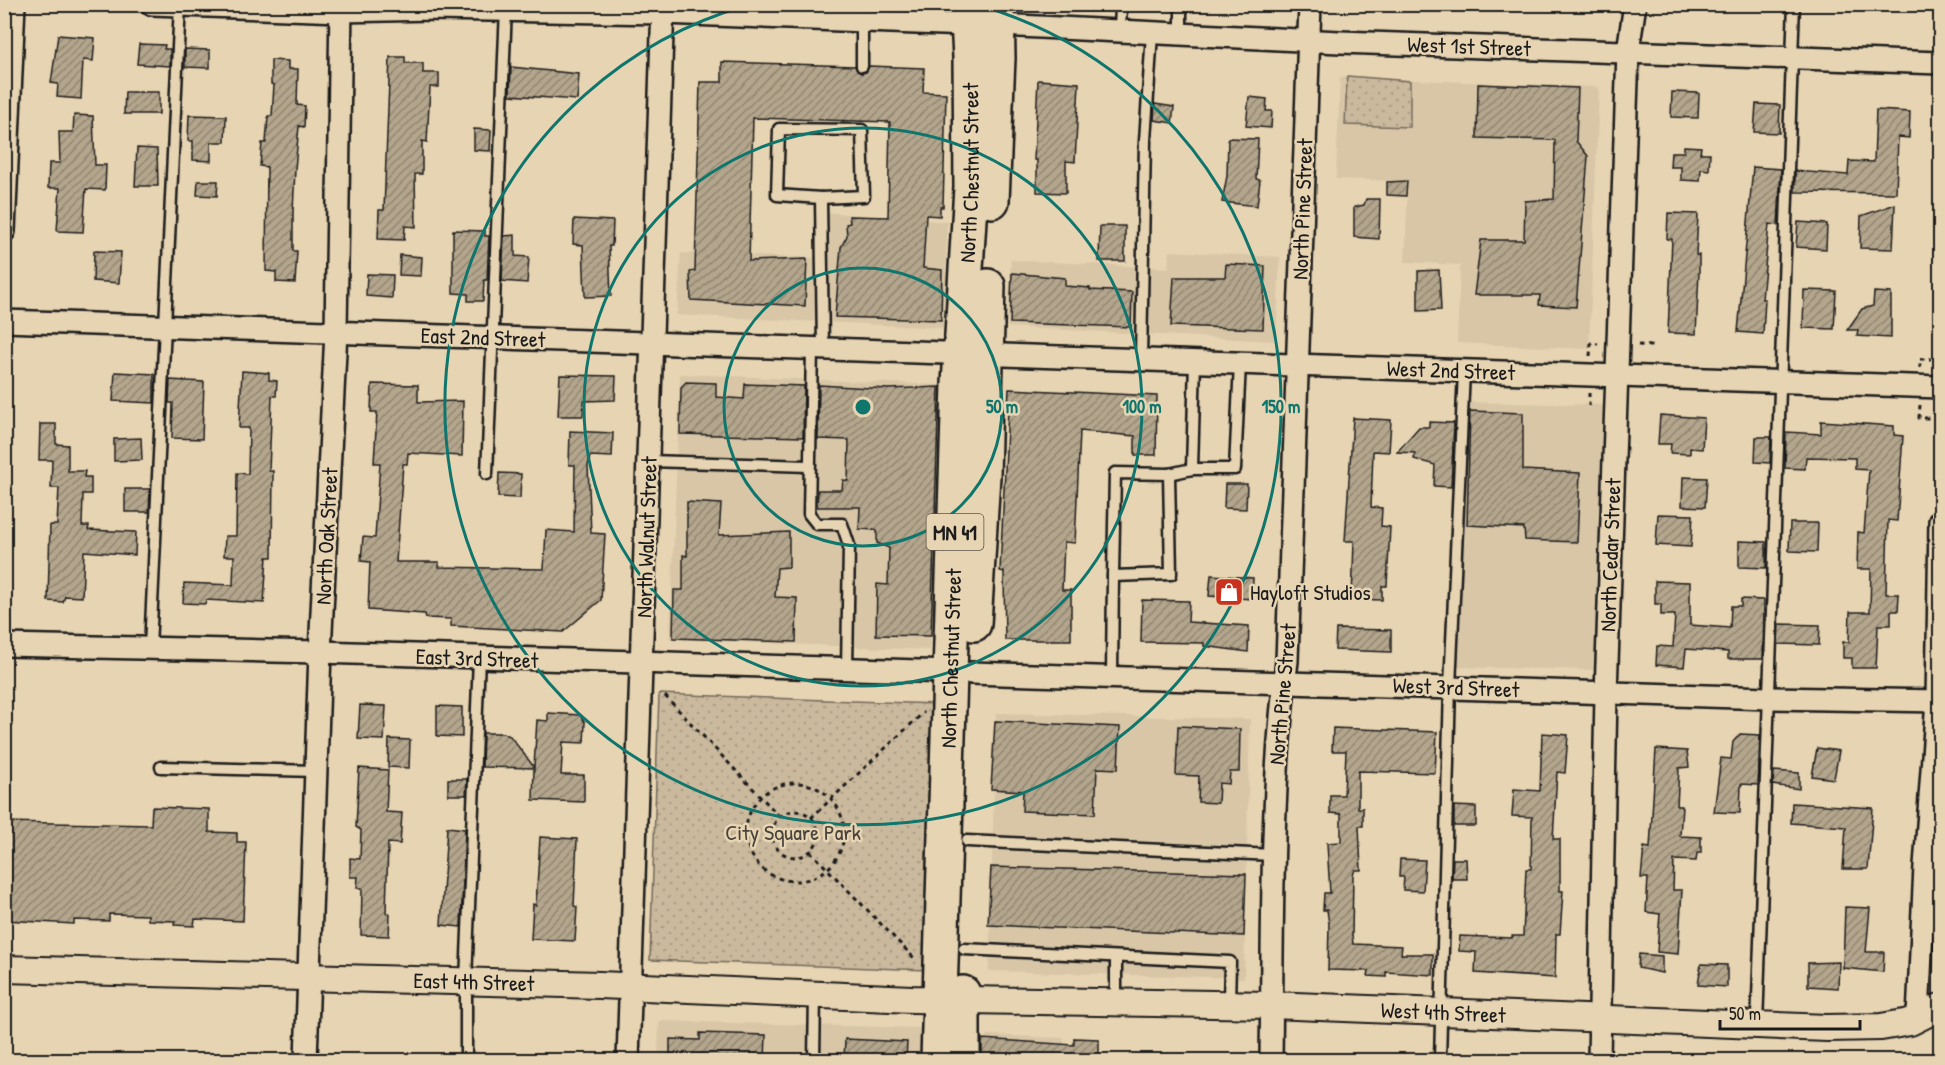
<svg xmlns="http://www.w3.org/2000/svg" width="1945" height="1065" viewBox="0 0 1945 1065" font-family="'Patrick Hand',sans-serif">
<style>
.built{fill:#d8c6a7}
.park{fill:url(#park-dots);stroke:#736a5c;stroke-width:1.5}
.building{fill:url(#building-hatch);stroke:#1c1c1c;stroke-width:1.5}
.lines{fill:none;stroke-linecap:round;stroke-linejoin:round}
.service-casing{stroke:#1c1c1c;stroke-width:15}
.minor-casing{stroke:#1c1c1c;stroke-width:26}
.tertiary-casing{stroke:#1c1c1c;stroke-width:30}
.primary-casing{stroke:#1c1c1c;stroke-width:38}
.path{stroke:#1c1c1c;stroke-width:3;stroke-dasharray:4.5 4.5;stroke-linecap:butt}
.service{stroke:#e7d4b2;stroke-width:10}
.minor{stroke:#e7d4b2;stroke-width:21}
.tertiary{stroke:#e7d4b2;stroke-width:26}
.primary{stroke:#e7d4b2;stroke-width:33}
.ring{fill:none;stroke:#0f766e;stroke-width:3}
.labels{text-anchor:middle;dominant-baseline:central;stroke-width:5;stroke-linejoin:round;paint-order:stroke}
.shield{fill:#e7d4b2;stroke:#595349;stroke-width:1.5}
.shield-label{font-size:21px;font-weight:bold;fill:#1c1c1c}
.street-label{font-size:22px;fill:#1c1c1c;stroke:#e7d4b2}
.poi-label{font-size:22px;fill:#1c1c1c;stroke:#e7d4b2;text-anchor:start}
.park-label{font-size:22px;fill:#48433c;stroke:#e7d4b2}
.centre{fill:#0f766e;stroke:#e7d4b2;stroke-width:3}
.ring-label{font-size:18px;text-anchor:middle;font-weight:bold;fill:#0f766e;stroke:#e7d4b2;stroke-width:5;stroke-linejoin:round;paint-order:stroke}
</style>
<defs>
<pattern id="park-dots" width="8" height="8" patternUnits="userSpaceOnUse" patternTransform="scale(1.5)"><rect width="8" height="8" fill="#cab99d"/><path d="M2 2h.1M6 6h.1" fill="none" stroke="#ad9e87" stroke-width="1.8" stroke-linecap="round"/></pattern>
<pattern id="building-hatch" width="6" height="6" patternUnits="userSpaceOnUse" patternTransform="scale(1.5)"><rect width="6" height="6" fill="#b4a68d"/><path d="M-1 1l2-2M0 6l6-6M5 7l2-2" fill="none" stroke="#928672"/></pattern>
</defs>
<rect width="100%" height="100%" fill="#e7d4b2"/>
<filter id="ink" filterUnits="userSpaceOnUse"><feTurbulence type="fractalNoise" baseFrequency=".0167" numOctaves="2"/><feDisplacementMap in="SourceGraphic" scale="12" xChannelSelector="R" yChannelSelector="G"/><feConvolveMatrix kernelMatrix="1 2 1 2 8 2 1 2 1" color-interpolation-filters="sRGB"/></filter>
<g filter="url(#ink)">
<g class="built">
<path d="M1212,4V11L1017,5Z"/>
<path d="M1340,77L1599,87L1589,349L1457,343L1460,265L1405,262L1408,181L1336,179Z"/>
<path d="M822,212L947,222L945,328L677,315L681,253L820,258Z"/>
<path d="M1170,251L1280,257L1276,341L1007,327L1011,260L1168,268Z"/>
<path d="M680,374L941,385L930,650L670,639Z"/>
<path d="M1457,402L1605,405L1600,670L1453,667Z"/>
<path d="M996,713L1250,719L1244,978L989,971Z"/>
<path d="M659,1021L921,1028L920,1060H658Z"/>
<path d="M986,1035L1064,1038L1063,1060H985Z"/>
</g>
<g class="park">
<path d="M1347,76L1410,81V127L1345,125Z"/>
<path d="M659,694L936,704L927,970L650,960Z"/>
</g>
<g class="building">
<path d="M58,35L95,38L93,61L83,60L81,99L57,97L58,84L51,83Z"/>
<path d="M139,44L165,45L164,49H170V66L137,64Z"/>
<path d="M185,49L210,50V68L185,67Z"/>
<path d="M390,57H405V63H423V73H439V87H430L427,142L422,141V174H415L416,227L405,226L404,240L378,239L379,210H384Z"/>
<path d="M271,60L288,61V69H298L297,105L305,106L304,127L299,126L295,169L293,212V251H297L295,283L276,282V272L266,271L267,167L260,166L262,143H266L268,116H272L274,85L271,84Z"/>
<path d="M722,62L855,66L861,73L866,72L869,66L924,68L923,92L946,93L943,207H940V216L926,215L923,268L942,270L941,320L835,317L841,247L847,236L846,224L850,223L849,216L888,217L890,122L753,118L749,261L807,259L805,306L691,300L690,272L695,271L700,82H722Z"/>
<path d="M511,67L579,74L577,100L510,95Z"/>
<path d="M1038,80L1079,83L1075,162L1066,161V193L1037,192V160H1034Z"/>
<path d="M1478,84L1578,88L1576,141L1588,156L1576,307L1539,305L1540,295H1474L1481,240H1524L1525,201L1554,199L1555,140L1477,138Z"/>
<path d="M125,92H159V114H124Z"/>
<path d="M1672,92L1699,93L1698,118L1671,117Z"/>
<path d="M1249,97L1267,99L1266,111H1272L1271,128L1246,126Z"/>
<path d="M1155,104L1174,107L1172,123L1154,120Z"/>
<path d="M1756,104L1780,105L1779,133L1754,132Z"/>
<path d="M1876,110L1910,112L1909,138L1898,137L1896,193L1795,192V171L1848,175L1849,161L1874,162Z"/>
<path d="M74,115L93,116L95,165H106L105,190L86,189L83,232L57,231L60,188H48L49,163H60L59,132H73Z"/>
<path d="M189,115L226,116L225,142H211V161L193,160V141H188Z"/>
<path d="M474,129L491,130L490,151L474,150Z"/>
<path d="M1228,138L1258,139L1256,179L1260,180L1257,206L1222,202L1227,176Z"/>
<path d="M1684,146L1701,147L1700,153H1710L1709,170L1701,169L1700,181L1681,180V167H1670L1671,152H1684Z"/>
<path d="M137,148L157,149L158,186H135Z"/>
<path d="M1753,167L1781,169L1778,225L1769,224L1762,299H1765L1763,334L1738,332Z"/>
<path d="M198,181H218L217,196L197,195Z"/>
<path d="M1407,181L1406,196L1387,195V182Z"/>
<path d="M1366,199H1380L1379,239L1354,237V207L1364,205Z"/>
<path d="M1895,204L1893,249L1860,248L1861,216Z"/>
<path d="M1668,213L1698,214L1696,255H1699V272L1696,334L1668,333L1672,239H1667Z"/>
<path d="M574,219L613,221L612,246H609L611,296L585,297L583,245L573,244Z"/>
<path d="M1798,222L1827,224L1826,249L1796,247Z"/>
<path d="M1100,226H1125V261H1099Z"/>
<path d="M453,230L485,231V236H489L487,280H484L483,301H468V294L453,293Z"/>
<path d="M515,235V256L529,257L527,283L502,281L504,236Z"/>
<path d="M94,251L121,252L119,283L93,281Z"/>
<path d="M400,255L422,257L421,276L399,275Z"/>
<path d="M1226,264L1265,266L1263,329L1171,326L1174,277H1225Z"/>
<path d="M1439,270L1441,310L1418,311V271Z"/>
<path d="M1012,273L1065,278V286L1090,288V290L1132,292L1131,327L1010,323Z"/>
<path d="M367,274L393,275L392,298L366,296Z"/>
<path d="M1804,290L1836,291L1834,329L1803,328Z"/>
<path d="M1874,292L1891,293V338L1857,336L1858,330H1847L1862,309L1873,306Z"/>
<path d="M242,371L269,373V380L277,381L276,396H272L269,471H273L272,557H267L264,603L206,600L205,604L183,603L184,583L233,585L234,556H224L225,536H236L237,473L248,474L249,428H239Z"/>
<path d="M115,372L154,374V403L113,401Z"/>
<path d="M560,375L616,376L615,400L584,401L583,416H558Z"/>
<path d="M170,380L204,382L202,439L172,438L173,403H169Z"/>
<path d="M686,382L716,383V397L744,399L745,384L804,386L803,437L680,434L681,387Z"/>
<path d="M372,384L418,385V402L463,401L462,456L408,453L407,464H403L396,562H439V567L544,569L546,530L574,532L575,465H569L570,431L613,433L612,457L590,456L588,466L591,533L605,534L601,600L563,632L451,626V619L426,618L425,614L368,610L370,562L361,561L363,537L375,538L380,463H374L377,412H371Z"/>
<path d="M819,385L888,389L939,387L931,636L876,635L877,584L888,585L889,548L877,543V530L859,529L860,507H817L818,490H842L843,480L848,481L849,440L818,439Z"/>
<path d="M1009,389L1157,396L1156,455H1135V436L1080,431L1075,543L1064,542L1062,590H1071V640H1005L1004,572L1000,571Z"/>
<path d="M1470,411L1523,413V470L1580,473L1577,542L1525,540L1524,528L1467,525Z"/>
<path d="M1660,415L1704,418L1702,449L1690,448V454L1670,453L1671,444H1658Z"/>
<path d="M1353,418L1391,420L1389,452L1373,451L1371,507L1382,508L1381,526L1390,527L1387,586H1382V600L1352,599L1354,541H1345Z"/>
<path d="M1821,421L1894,426V435L1903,436L1897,521L1888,520L1886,594H1899L1898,611H1891V625H1878L1876,668H1852V658H1843V642H1849L1850,612H1870L1871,569H1857L1858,532L1864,533L1869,470L1855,469V458L1806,457L1805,469L1785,468L1786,432L1821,434Z"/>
<path d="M1429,422L1454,423L1451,487L1434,486L1435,465L1414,459L1415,453L1397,452L1419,427H1429Z"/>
<path d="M40,424H56V444L68,445V471H85L84,477H91V494H83L82,526H89L88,530L136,532L135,555L84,551L82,597L65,596L63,602L48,601L50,525H57L59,488H51L52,460H39Z"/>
<path d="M1756,437H1771L1770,463L1755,462Z"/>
<path d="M141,438L142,460L114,461V439Z"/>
<path d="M499,473L521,474L520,498L498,497Z"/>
<path d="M1683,477L1707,478L1705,507L1682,506Z"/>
<path d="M1225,484H1247L1246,509L1224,508Z"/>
<path d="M125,489H150L149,512H125Z"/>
<path d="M687,502L721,504L719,535L789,532V567L777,568L775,597L797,598L796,642L673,638L674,590H683V555L687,556Z"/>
<path d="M1658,514L1693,515L1691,547L1656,545Z"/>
<path d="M1790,523H1818L1817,552L1789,551Z"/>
<path d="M1739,541L1766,542V568L1739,567Z"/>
<path d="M1211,575L1253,578L1252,599L1209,596Z"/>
<path d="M1655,581L1690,582V625L1730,628L1731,606H1741V599L1764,600L1763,659H1728V652L1686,649L1684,667L1656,665L1657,646L1673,647L1675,615H1661V604H1655Z"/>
<path d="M1142,600L1189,601L1188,622L1249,626L1248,652L1204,646V643L1141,642Z"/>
<path d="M1779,624L1820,625L1819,645L1778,644Z"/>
<path d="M1336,629L1391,630V652L1335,650Z"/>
<path d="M360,705L386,706L384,740L358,739Z"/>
<path d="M437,706L462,707V737L437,736Z"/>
<path d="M548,713L580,715L585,722L584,743L563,742L561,775H584V802L533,800L534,768L482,767L483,733H503L510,736L534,767L537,720L548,721Z"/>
<path d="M995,721L1120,727L1118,769L1097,768L1095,814L1022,811L1023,791L991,789Z"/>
<path d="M1178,726L1240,729L1239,772H1230L1229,784L1219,783L1218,803L1198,802L1199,776L1176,775Z"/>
<path d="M1333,728L1437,732L1435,773L1358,771V808H1363V826H1359L1361,870H1355L1353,875L1352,935L1353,944L1402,946L1401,954H1433V975L1386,972V977L1368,976L1369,971L1328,970L1329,924L1327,910H1323L1324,893H1330L1327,843L1341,842V814L1330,813V795H1344L1346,751H1332Z"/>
<path d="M1542,733L1568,735L1565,773L1557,772L1553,839H1560V891H1563L1560,934H1556L1555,978L1475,973L1476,952L1459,951L1460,936L1512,938V936H1523L1526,869H1531L1532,817L1512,816L1514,789L1540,791Z"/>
<path d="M1740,734L1760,735L1758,785L1741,784L1740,813L1714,812L1721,758L1731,759L1733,742Z"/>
<path d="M389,739L410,740L409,768L388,767Z"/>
<path d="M1817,748L1839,751L1834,779L1812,776Z"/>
<path d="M1656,749L1687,751L1689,767L1679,768L1677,806H1682L1680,836L1701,837V853H1697L1696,861L1674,860L1673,890H1682L1678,954L1657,952L1660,914L1646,912L1648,878H1641L1644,847L1650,848Z"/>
<path d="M359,768L388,770L386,812L402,813L400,844L388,843L386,913L390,914L389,936L361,935L362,888H357L358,877H350V858L360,859L361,830L356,827Z"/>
<path d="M1774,771L1799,773V789L1773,785Z"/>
<path d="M448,779H467L466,795H448Z"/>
<path d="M1792,803L1873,808L1868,869H1843L1846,827L1791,823Z"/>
<path d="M1454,806L1476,807V826H1454Z"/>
<path d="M152,807L209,809V832L237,833V842H246L243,921L195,919L194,926L174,925L175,921L148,920V915L109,914V921L74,920V924L4,920V822L151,825Z"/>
<path d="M447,827L465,829L461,927L441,925Z"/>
<path d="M540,837L577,839L574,906L577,907L575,941L531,939L533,904L536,905Z"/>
<path d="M1400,859L1425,860L1423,891L1403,890L1404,877H1399Z"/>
<path d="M1453,859H1466L1467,879H1452Z"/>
<path d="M991,867L1246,874L1244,936L988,925Z"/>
<path d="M1845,907L1870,908L1866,952H1884L1883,972L1843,968Z"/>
<path d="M1639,954L1662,956V973L1638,968Z"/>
<path d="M1839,962L1838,988L1808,986V963Z"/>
<path d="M1701,964L1727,965V987L1698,985Z"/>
<path d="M700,1033L766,1035L765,1060H670V1039L700,1040Z"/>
<path d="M1074,1038L1099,1039V1060H982V1039L1074,1045Z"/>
<path d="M845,1039L907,1042L906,1060H844Z"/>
</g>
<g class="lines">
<g class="service-casing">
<g id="service">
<path d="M862,21V66"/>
<path d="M1120,31L1121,4"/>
<path d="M1181,34V4"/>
<path d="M779,129L862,130L864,196L821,198L777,195Z"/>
<path d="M821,198L823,349"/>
<path d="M812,348L809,514L817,524H842L849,545L847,669"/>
<path d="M1141,359L1145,141L1152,33"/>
<path d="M1195,361L1192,469H1235L1240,363"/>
<path d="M649,461L808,466"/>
<path d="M1115,473L1169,474L1171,574L1113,576Z"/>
<path d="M487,474L506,8"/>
<path d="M1169,474L1192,469"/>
<path d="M150,648L180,4"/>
<path d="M1112,675L1113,576"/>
<path d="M161,767L316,771"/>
<path d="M967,841L1274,855"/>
<path d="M964,949L1230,962L1229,1004"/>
<path d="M1116,958V1002"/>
<path d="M1757,1025L1794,4"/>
<path d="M466,1060V981L479,658"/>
<path d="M814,1060L815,995"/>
<path d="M1440,1060L1450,687L1464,371"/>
</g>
</g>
<g class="minor-casing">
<g id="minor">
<path d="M152,4L341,11L433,9L663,13L968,25"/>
<path d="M998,25L1340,42L1940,63"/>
<path d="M4,231L14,4"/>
<path d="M4,321L1940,387"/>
<path d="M4,645L320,652L950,672"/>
<path d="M971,673L1769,698L1940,701"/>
<path d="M1918,1017L1925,866L1937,701L1940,521"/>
<path d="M306,1060L320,652L336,332L341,4"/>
<path d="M628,1060L663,4"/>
<path d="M1271,1060C1273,927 1270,793 1287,661L1310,4"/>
<path d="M1599,1060L1606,693L1628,51L1635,4"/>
</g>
</g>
<g class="tertiary-casing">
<g id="tertiary">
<path id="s1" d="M4,969L600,985L912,999L1271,1005L1827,1028L1881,1027L1910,1022L1940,1007"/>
</g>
</g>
<g class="primary-casing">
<g id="primary">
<path d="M992,201L998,58L997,4"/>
<path d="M974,624L983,476L988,286"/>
<path d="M963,993V1060"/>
<path id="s2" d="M938,1060L959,384L971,187L970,57L967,4"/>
</g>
</g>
<g class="path">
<path d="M1638,345L1652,346"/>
<path d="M1590,356L1591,343L1598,344"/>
<path d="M1920,368V359H1931"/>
<path d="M1920,405L1919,418H1929"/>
<path d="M1589,406V393"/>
<path d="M665,696L780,817"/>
<circle cx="795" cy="832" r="49"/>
<circle cx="795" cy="834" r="23"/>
<path d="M811,818L924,712"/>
<path d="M810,851L915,959"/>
</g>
<use href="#service" class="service"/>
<use href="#minor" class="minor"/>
<use href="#tertiary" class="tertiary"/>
<use href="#primary" class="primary"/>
</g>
</g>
<g class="ring">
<circle cx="863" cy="407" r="139"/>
<circle cx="863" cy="407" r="279"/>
<path d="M978 5A418 418 0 1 1 748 5"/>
</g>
<defs>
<g id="shop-square" transform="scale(1.5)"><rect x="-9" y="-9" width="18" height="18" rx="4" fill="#c8321e" stroke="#e7d4b2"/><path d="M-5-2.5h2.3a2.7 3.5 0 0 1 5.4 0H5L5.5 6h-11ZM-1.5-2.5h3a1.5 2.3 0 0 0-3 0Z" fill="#fff"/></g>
</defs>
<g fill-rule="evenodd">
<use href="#shop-square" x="1229" y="592"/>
</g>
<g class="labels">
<rect class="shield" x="926.5" y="514" width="57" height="36" rx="4.5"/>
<g class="shield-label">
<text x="955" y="532">MN 41</text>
</g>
<g class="street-label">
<text transform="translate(1469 46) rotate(2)">West 1st Street</text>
<text stroke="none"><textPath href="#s2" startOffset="888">North Chestnut Street</textPath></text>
<text transform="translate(1302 209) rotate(-88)">North Pine Street</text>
<text transform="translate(483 337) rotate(2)">East 2nd Street</text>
<text transform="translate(1451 370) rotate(2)">West 2nd Street</text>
<text transform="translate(326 536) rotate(-87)">North Oak Street</text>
<text transform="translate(646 537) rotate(-88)">North Walnut Street</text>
<text transform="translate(1610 555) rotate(-88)">North Cedar Street</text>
<text transform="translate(477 658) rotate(2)">East 3rd Street</text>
<text stroke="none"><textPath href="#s2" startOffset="402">North Chestnut Street</textPath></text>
<text transform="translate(1456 687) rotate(2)">West 3rd Street</text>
<text transform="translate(1282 694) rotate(-85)">North Pine Street</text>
<text stroke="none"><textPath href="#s1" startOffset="470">East 4th Street</textPath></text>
<text stroke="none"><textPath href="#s1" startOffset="1440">West 4th Street</textPath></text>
</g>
<g class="poi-label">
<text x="1250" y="592">Hayloft Studios</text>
</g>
<g class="park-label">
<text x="793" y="832">City Square Park</text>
</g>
</g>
<circle cx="863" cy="407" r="9" class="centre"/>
<g class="ring-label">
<text x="1002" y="413">50 m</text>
<text x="1142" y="413">100 m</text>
<text x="1281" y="413">150 m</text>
</g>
<rect width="1945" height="1065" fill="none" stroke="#e7d4b2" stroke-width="24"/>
<rect x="12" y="12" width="1921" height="1041" fill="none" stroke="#1c1c1c" stroke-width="2" filter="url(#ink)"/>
<path d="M1720 1020v9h140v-9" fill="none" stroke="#1c1c1c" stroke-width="3"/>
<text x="1729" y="1020" font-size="18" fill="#1c1c1c" stroke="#e7d4b2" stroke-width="4.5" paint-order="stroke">50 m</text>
</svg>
